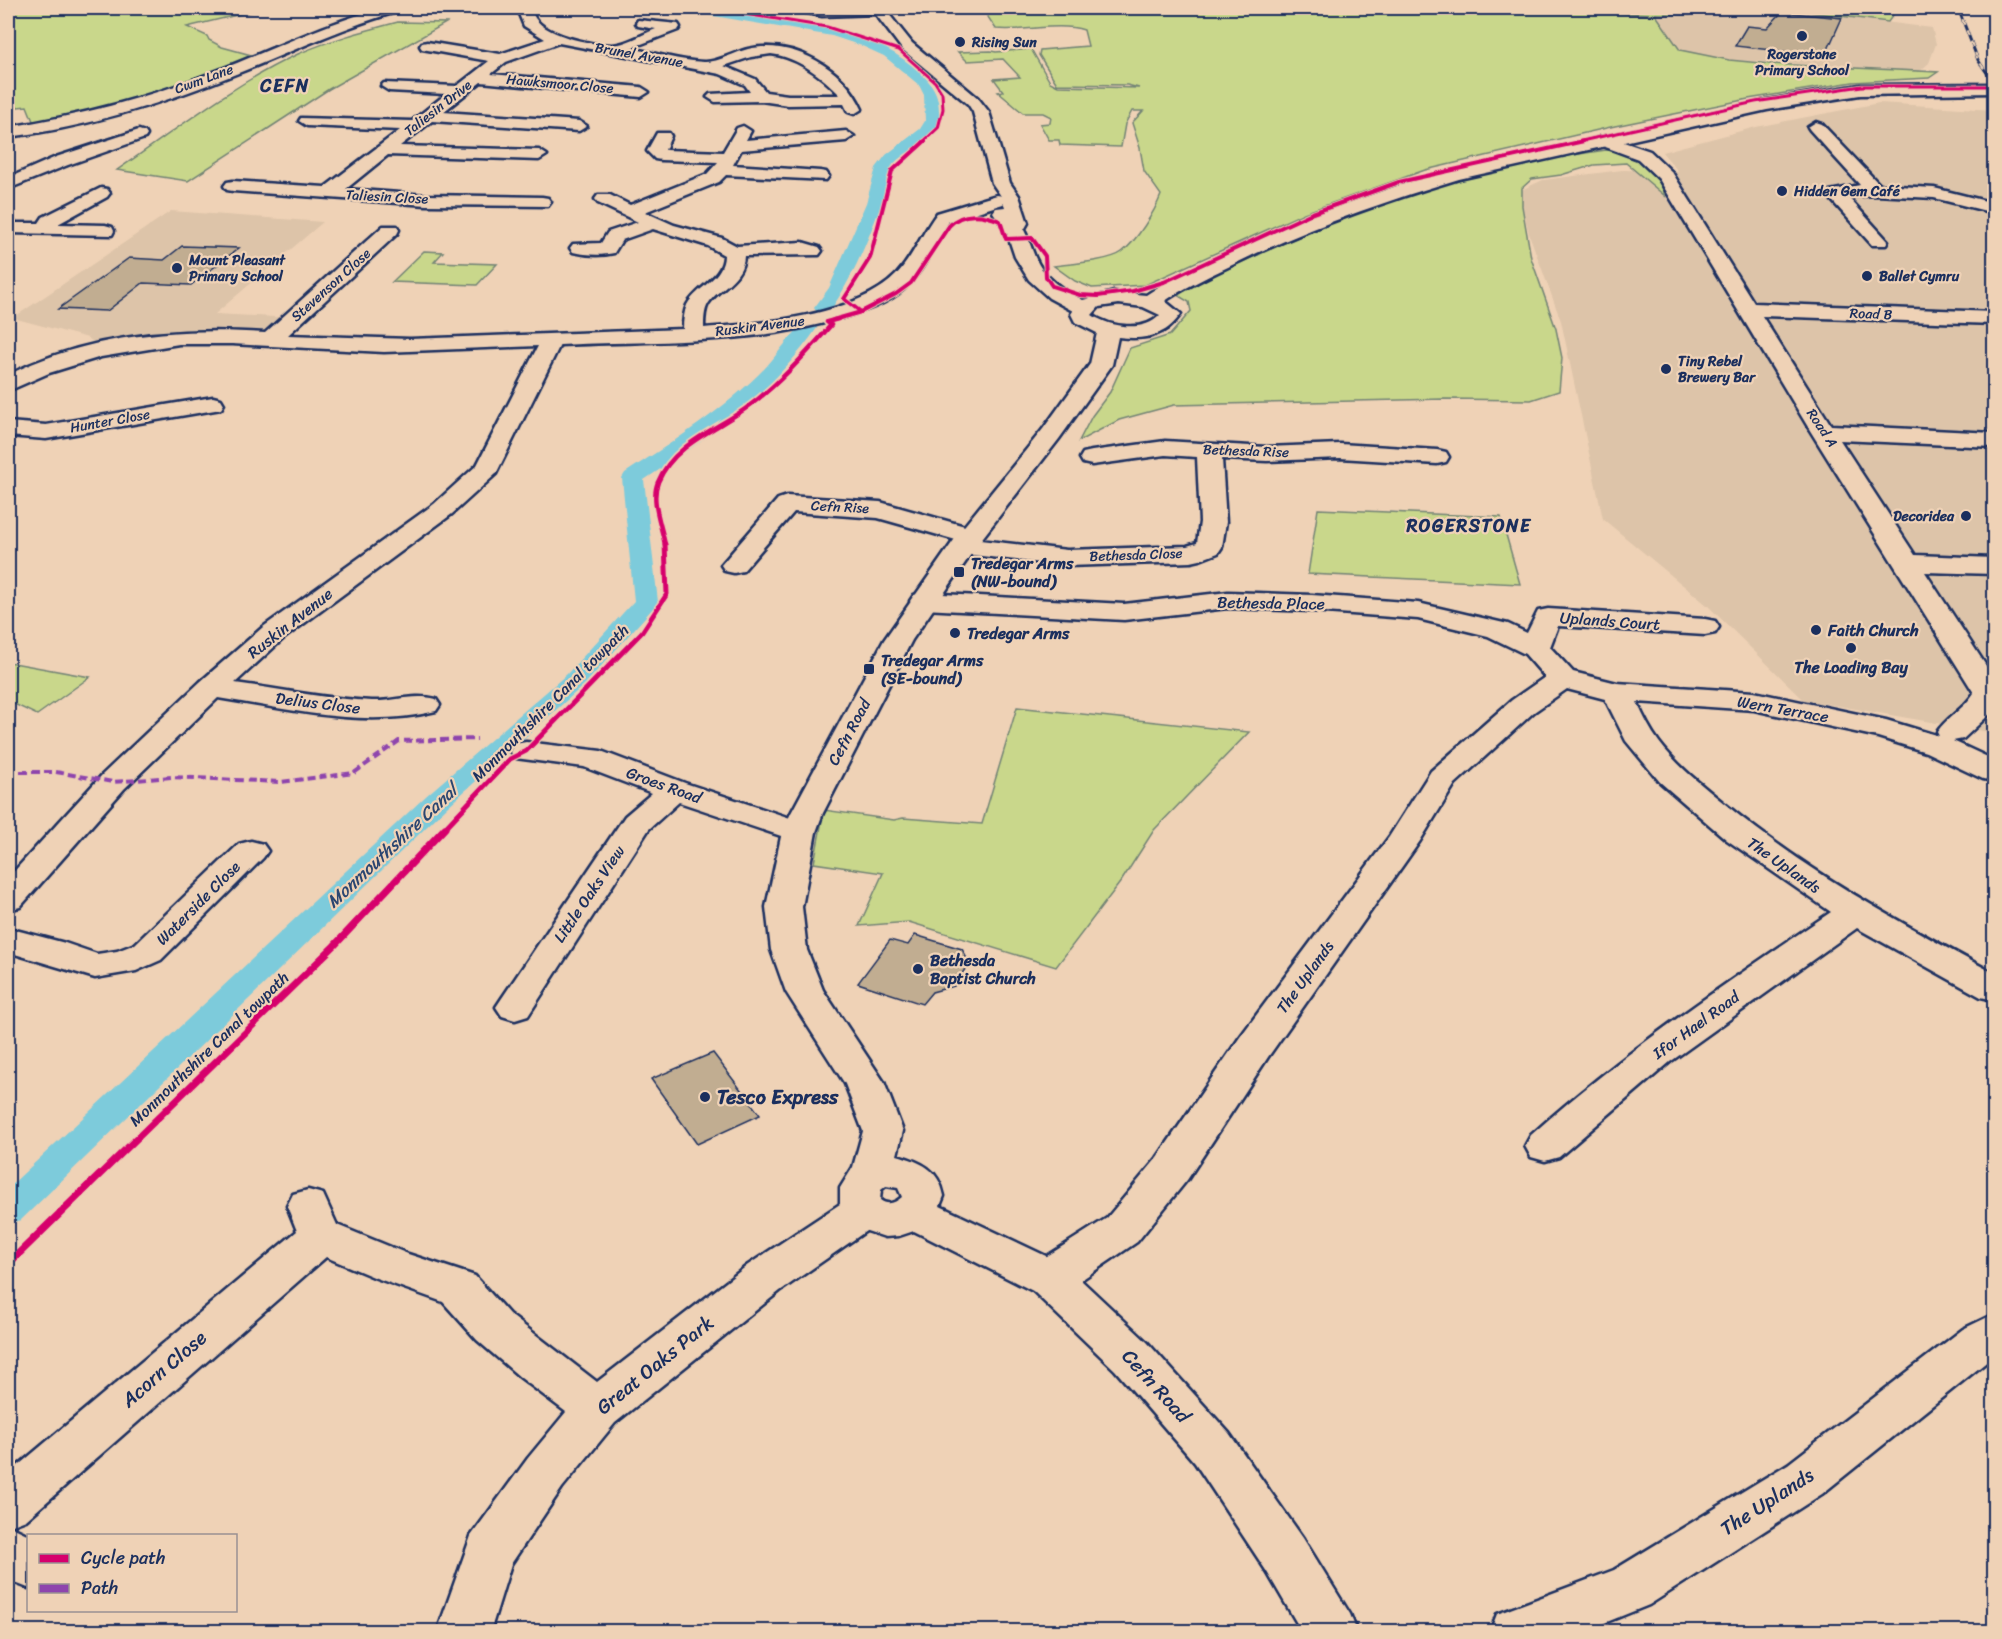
<svg xmlns="http://www.w3.org/2000/svg" width="2002" height="1639" viewBox="0 0 2002 1639" font-family="Sriracha,sans-serif">
<style>
.built{fill:#ddc4a9}
.green{fill:#c9d78b;stroke:#728374;stroke-width:1.5}
.lines{fill:none;stroke-linecap:round;stroke-linejoin:round}
.canal{fill:#7dcbdb;fill-rule:evenodd}
.building{fill:#c1ad91;stroke:#1b2f5e;stroke-width:1.5}
.minor-casing{stroke:#1b2f5e;stroke-width:5}
.major-casing{stroke:#1b2f5e;stroke-width:5}
.minor{fill:#efd2b6;fill-rule:evenodd}
.major{fill:#efd2b6;fill-rule:evenodd}
.rail-casing{stroke:#1b2f5e;stroke-width:3}
.rail{stroke:#efd2b6;stroke-width:2;stroke-dasharray:6;stroke-linecap:butt}
.quiet{stroke:#8e44ad;stroke-width:4;stroke-dasharray:8 4;stroke-linecap:butt}
.cycleway-far5-casing{stroke:#efd2b6;stroke-width:4.5}
.cycleway-far4-casing{stroke:#efd2b6;stroke-width:6}
.cycleway-far3-casing{stroke:#efd2b6;stroke-width:8}
.cycleway-far2-casing{stroke:#efd2b6;stroke-width:8}
.cycleway-far1-casing{stroke:#efd2b6;stroke-width:10}
.cycleway-casing{stroke:#efd2b6;stroke-width:12}
.cycleway-far5{stroke:#d6006c;stroke-width:3}
.cycleway-far4{stroke:#d6006c;stroke-width:4}
.cycleway-far3{stroke:#d6006c;stroke-width:4.5}
.cycleway-far2{stroke:#d6006c;stroke-width:5}
.cycleway-far1{stroke:#d6006c;stroke-width:7}
.cycleway{stroke:#d6006c;stroke-width:8}
.poi-dot{fill:#1b2f5e;stroke:#efd2b6;stroke-width:2}
.labels{text-anchor:middle;dominant-baseline:central;stroke-width:4.5;stroke-linejoin:round;paint-order:stroke}
.far-poi-label{font-size:14px;font-weight:bold;fill:#1b2f5e;stroke:#efd2b6;text-anchor:start}
.far-street-label{font-size:14px;fill:#1b2f5e;stroke:#efd2b6}
.poi-label{font-size:16px;font-weight:bold;fill:#1b2f5e;stroke:#efd2b6;text-anchor:start}
.street-label{font-size:16px;fill:#1b2f5e;stroke:#efd2b6}
.far-district-label{font-size:18px;font-weight:bold;letter-spacing:1.5px;fill:#1b2f5e;stroke:#efd2b6}
.water-label{font-size:18px;font-style:italic;fill:#2a4671;stroke:#efd2b6}
.near-poi-label{font-size:20px;font-weight:bold;fill:#1b2f5e;stroke:#efd2b6;text-anchor:start}
.near-street-label{font-size:20px;fill:#1b2f5e;stroke:#efd2b6}
</style>
<rect width="100%" height="100%" fill="#efd2b6"/>
<filter id="ink" filterUnits="userSpaceOnUse"><feTurbulence type="fractalNoise" baseFrequency=".0167" numOctaves="2"/><feDisplacementMap in="SourceGraphic" scale="12" xChannelSelector="R" yChannelSelector="G"/><feConvolveMatrix kernelMatrix="1 2 1 2 8 2 1 2 1" color-interpolation-filters="sRGB"/></filter>
<g filter="url(#ink)">
<g class="built">
<path d="M1594,8H1774L1932,28L1936,44L1929,63L1920,71L1729,60L1680,50L1656,15L1596,13Z"/>
<path d="M1879,103L1994,110V733L1804,700L1707,605L1603,519L1561,321L1529,234L1519,191L1543,180L1622,170L1678,171L1662,152L1756,127Z"/>
<path d="M171,211L323,222L215,314L294,318L270,340L213,337L102,349L88,338L13,318Z"/>
</g>
<g class="green">
<path d="M8,8H266L187,27L207,36L209,40L222,47L255,56C185,89 110,107 35,126L27,106L8,108Z"/>
<path d="M982,8H1685L1690,15L1596,12L1656,15L1680,50L1729,60L1771,64L1938,72L1929,78L1853,82L1748,99L1615,126L1425,170L1304,213L1145,285L1092,288L1075,281L1054,266C1069,264 1111,261 1122,252C1136,242 1155,211 1161,195L1144,171L1140,148L1132,123L1143,111H1132L1125,124L1121,147L1060,145L1059,140H1049L1040,124L1050,123L1051,117L1043,113H1023L998,92L1003,91L994,79L1020,77L1003,59L967,61L958,52L991,51L996,52L1031,49L1050,82L1058,86L1139,88L1127,85L1057,84L1039,55L1040,50L1088,46L1084,30C1058,22 1024,32 996,29Z"/>
<path d="M1812,8H1898L1888,22L1808,12Z"/>
<path d="M398,22L446,23L329,89L188,181L117,170C176,130 233,84 298,54C330,40 364,31 398,22Z"/>
<path d="M1606,150C1613,151 1620,151 1626,153C1642,157 1661,180 1665,196L1626,163L1594,165L1561,175L1532,179L1522,188V206L1531,258L1556,329L1562,358L1559,391L1531,400L1445,399L1174,405L1119,420L1079,441L1092,416L1110,392L1130,348L1170,335L1191,311L1189,302L1174,293C1258,256 1343,212 1432,187C1488,171 1548,158 1606,150Z"/>
<path d="M424,251L443,252L434,262L497,264L477,285L392,282Z"/>
<path d="M1318,509L1501,517L1520,584L1308,574Z"/>
<path d="M8,662L90,677L37,715L8,701Z"/>
<path d="M1017,707L1249,732L1154,830L1122,880L1056,967L909,922L859,926L883,873L814,863L824,810L894,820L903,818L982,824Z"/>
</g>
<g class="lines">
<g class="canal">
<path d="M679,8C707,5 737,13 765,18C817,27 869,31 911,65C931,82 940,90 939,118C938,140 904,150 892,166C885,177 885,193 881,205C867,242 852,280 829,312H817L814,308L829,288L866,203L876,168L886,155L920,129L925,121L924,95L919,85L884,56L862,46L832,36L685,11Z"/>
<path d="M808,323L814,324L817,328C772,393 709,437 644,480L658,602L654,607L585,684L447,807L21,1220L8,1224V1188L427,795L567,674L634,601L622,478L625,473C674,441 724,410 765,368C775,358 796,326 808,323Z"/>
</g>
</g>
<g class="building">
<path d="M1782,12L1842,18L1825,56L1735,46L1747,26L1767,28Z"/>
<path d="M182,246L239,248L191,285L143,283L107,311L58,309L129,258L164,260Z"/>
<path d="M915,935L962,949L969,963L954,986L932,992L922,1004L858,983L890,940L908,945Z"/>
<path d="M713,1053L760,1115L697,1144L651,1079Z"/>
</g>
<g class="lines">
<g class="minor-casing">
<g id="minor">
<path d="M382,8H402L400,11C345,26 294,51 241,72C167,102 87,128 8,137V127C77,116 145,99 211,73C268,52 323,24 382,8Z"/>
<path d="M524,8H536L533,14C540,35 592,45 612,45C625,45 643,34 656,29L638,26L636,23L638,20L678,24L680,27L678,30L631,48C655,53 680,61 704,62C717,63 735,52 748,49C793,39 844,68 862,109L854,114L848,112L844,104L788,105L761,101L715,102L707,97L710,94L750,92L745,85L720,74L559,43L506,62L491,74L641,87L649,92L641,97L481,82L443,112L579,121L587,126L579,131L432,121L400,146L539,150L547,155L539,160L388,155L346,189L426,195L542,197L548,198L551,202L548,206L426,205L233,191L227,190L224,186L227,182L233,181L325,187L400,130L307,126L299,121L301,118L412,121L446,94L389,91L381,86L384,83L457,86L489,61L422,49L420,46L422,43L427,42L500,54L545,39L524,26L519,14ZM771,54C797,57 822,76 840,95H788L766,92L755,79L724,66L751,57Z"/>
<path d="M795,8H883L885,10L878,14L822,16L797,11Z"/>
<path d="M1816,122L1822,124L1880,185L1934,188L1994,203V213L1934,198L1875,195L1848,197L1888,241L1886,245H1872L1827,195L1830,191L1860,185L1810,130L1808,127Z"/>
<path d="M743,126L751,131L746,140L846,131L854,136L846,141L741,150L733,165L820,171L826,172L829,176L826,180L726,175L719,182L645,212L674,225L722,238L737,246L802,242L819,247L822,251L819,255L744,256C743,280 719,287 708,304C704,311 704,320 704,328C759,324 856,316 896,275C913,257 922,233 937,213L997,195L1003,196L1006,200L1003,204L949,221C934,243 925,271 904,289C887,304 862,312 842,318C750,346 654,340 560,345L496,474L452,514L283,639L235,683C280,689 326,699 372,701C393,702 414,693 436,699L440,705L436,711C364,729 289,709 218,698L124,789L20,907L8,910V878L102,775L200,682L263,627L434,504L477,465L538,346L384,352L232,344H179L101,357L49,373L8,391V375C86,335 179,327 265,333L383,226H397L399,230L397,234L288,335L410,339L683,329C683,321 684,312 687,305C698,286 724,278 724,255L708,246L653,229L622,240L614,253C601,256 586,255 573,252L570,248L573,244L601,243L608,232L638,222L598,203L595,199L598,195H610L630,205L707,174L718,162L661,160L655,159L647,151L657,133H669L671,136L665,150L723,152L737,128Z"/>
<path d="M139,130L145,132L147,135L145,138L68,165L8,189V178L56,157Z"/>
<path d="M1606,136L1650,151L1672,172L1754,303L1994,312V324L1762,316L1831,425L1994,433V447L1840,440L1915,555L1994,558V574L1925,572L1994,678V708L1992,712L1963,739L1953,741L1994,760V781L1983,779L1926,752L1878,737L1754,710L1637,702C1643,716 1650,730 1659,742C1677,766 1702,785 1725,804C1808,872 1900,923 1994,973V1000L1981,997L1857,928L1670,1062L1559,1157L1545,1161L1531,1157L1525,1146L1531,1135C1624,1052 1727,982 1831,912L1727,840L1660,782L1626,741L1605,699L1567,689L1534,712L1455,784L1420,841L1268,1057L1187,1180L1137,1242L1065,1291L1049,1296L1033,1291L1027,1278L1033,1265L1107,1218L1157,1158L1240,1037L1389,837L1431,771L1512,700L1545,677L1525,654L1488,636L1418,619L1312,611L1228,608L1124,620L924,609L914,607L910,601L914,595L924,593L1124,604L1228,592L1312,595L1418,603L1508,624L1527,633L1538,611L1548,609L1705,619L1715,621L1719,627L1715,633L1705,635L1558,626L1550,647L1573,672L1617,683L1754,692L1886,720L1939,736L1937,732C1947,717 1963,710 1974,693L1811,432L1659,179L1638,159L1600,145L1598,141L1600,137Z"/>
<path d="M101,188L107,189L110,193L107,197L58,224L105,225L112,227L114,231L112,235L8,233V223H39L43,217Z"/>
<path d="M213,397L221,399L224,404L221,409L46,439L8,436V422L46,425Z"/>
<path d="M1165,441L1267,447L1340,444L1437,450L1446,452L1449,457L1446,462L1437,464L1340,458L1267,461L1222,459L1226,522L1222,547L1218,553L1200,560L1191,562L1067,566L964,554L955,552L951,546L956,540L878,518L794,512L743,571L734,573L725,571L721,565L778,499L787,496L880,502L979,530L983,536L980,540L1067,550L1187,546L1197,543L1200,522L1197,457L1165,455L1092,465L1083,463L1080,458L1083,453L1092,451Z"/>
<path d="M526,742L601,751L685,783L811,825L816,832L811,839L799,842L679,802L649,829L528,1016L515,1020L502,1016L496,1007L502,998L625,816L652,793L584,767L515,758L510,751L515,744Z"/>
<path d="M251,841L263,844L268,851L263,858L161,960L136,971L95,978L8,952V928L65,943L97,954L117,951L135,944L239,844Z"/>
<path d="M308,1190L323,1194L337,1225L408,1254L475,1276L509,1314L597,1382L748,1265L849,1198L864,1194L879,1198L885,1210L879,1222L780,1291L615,1423L562,1488L511,1564L490,1632H437L471,1536L528,1458L566,1412L521,1378L477,1340L443,1302L376,1278L326,1257L26,1520L10,1526L31,1536H28V1588L10,1581L8,1579V1474L297,1231L287,1206L293,1194Z"/>
<path d="M1994,1314V1356L1822,1494L1649,1605L1582,1632H1490L1497,1614L1614,1570L1788,1464L1963,1329Z"/>
</g>
</g>
<g class="major-casing">
<path id="major" d="M871,8H884L912,43L978,98L989,112L1010,183L1019,196L1028,223L1024,230C1029,239 1031,248 1035,257C1044,278 1063,290 1083,300L1114,292L1146,295L1163,284L1242,245L1309,217L1397,186L1455,170L1767,100L1860,85L1994,84V93L1860,95L1767,110L1459,179C1379,203 1300,231 1226,268C1205,278 1184,288 1165,301L1181,314C1165,337 1145,340 1118,337L1112,365L1059,439L980,541L912,640L823,813L816,832L802,907L807,950L823,990L884,1082L903,1131L897,1155C921,1162 939,1169 944,1196L940,1206L1065,1265L1147,1342L1229,1433L1303,1538L1350,1614L1357,1632H1302L1267,1572L1195,1463L1115,1370L1033,1291L914,1231L899,1236L885,1237L855,1227L850,1223L840,1206V1188L853,1167L863,1131L845,1084L786,992L771,950L766,907L782,832L791,813L884,640L961,530L1043,429L1090,364L1097,333L1075,322L1071,314L1073,311L1049,298L1029,280L1015,257L1007,233L993,212L996,208L1005,207L1001,196L992,183L973,112L968,104L902,49ZM1119,304L1143,307L1160,315C1144,333 1110,327 1092,315L1099,307ZM886,1186L898,1188L902,1197C895,1203 888,1206 880,1200L881,1190Z"/>
</g>
<use href="#minor" class="minor"/>
<use href="#major" class="major"/>
<g class="rail-casing">
<path id="rail" d="M1958,8L1978,60L1994,83"/>
</g>
<use href="#rail" class="rail"/>
<path class="quiet" d="M8,772H56L113,782L172,777L280,782L354,773L399,741L477,739"/>
<g class="cycleway-far5-casing">
<g id="cycleway-far5">
<path d="M707,8L827,27L899,50L935,82L942,93L943,109L938,128L923,142"/>
<path d="M1577,142L1755,102L1862,86H1994"/>
</g>
</g>
<g class="cycleway-far4-casing">
<g id="cycleway-far4">
<path d="M861,312L896,294L911,283L949,226C962,211 984,214 1000,221L1006,239L1032,238L1045,256L1046,277L1052,286L1080,295L1098,296L1133,291L1164,282L1310,214L1399,182L1584,141"/>
<path d="M833,320L861,312L844,299L870,258L892,171L925,141"/>
</g>
</g>
<g class="cycleway-far3-casing">
<path id="cycleway-far3" d="M665,545C662,527 650,500 658,482C673,445 715,430 745,409C777,386 805,355 831,325L827,322L838,319"/>
</g>
<g class="cycleway-far2-casing">
<path id="cycleway-far2" d="M444,829L510,759L526,751L642,632L667,594L665,544"/>
</g>
<g class="cycleway-far1-casing">
<path id="cycleway-far1" d="M86,1188L334,946L445,828"/>
</g>
<g class="cycleway-casing">
<path id="cycleway" d="M8,1264L88,1186"/>
</g>
<use href="#cycleway-far5" class="cycleway-far5"/>
<use href="#cycleway-far4" class="cycleway-far4"/>
<use href="#cycleway-far3" class="cycleway-far3"/>
<use href="#cycleway-far2" class="cycleway-far2"/>
<use href="#cycleway-far1" class="cycleway-far1"/>
<use href="#cycleway" class="cycleway"/>
</g>
</g>
<g class="poi-dot">
<circle cx="1802" cy="36" r="6"/>
<circle cx="960" cy="42" r="6"/>
<circle cx="1782" cy="191" r="6"/>
<circle cx="177" cy="268" r="6"/>
<circle cx="1867" cy="276" r="6"/>
<circle cx="1666" cy="369" r="6"/>
<circle cx="1966" cy="516" r="6"/>
<rect x="953" y="566" width="12" height="12" rx="3"/>
<circle cx="1816" cy="630" r="6"/>
<circle cx="955" cy="633" r="6"/>
<circle cx="1851" cy="648" r="6"/>
<rect x="863" y="663" width="12" height="12" rx="3"/>
<circle cx="918" cy="969" r="6"/>
<circle cx="705" cy="1097" r="6"/>
</g>
<g class="labels">
<g class="far-poi-label">
<text x="972" y="42">Rising Sun</text>
<text x="1802" y="54" text-anchor="middle">Rogerstone<tspan x="1802" dy="16">Primary School</tspan></text>
<text x="1794" y="191">Hidden Gem Café</text>
<text x="189" y="260">Mount Pleasant<tspan x="189" dy="16">Primary School</tspan></text>
<text x="1879" y="276">Ballet Cymru</text>
<text x="1678" y="361">Tiny Rebel<tspan x="1678" dy="16">Brewery Bar</tspan></text>
<text x="1954" y="516" text-anchor="end">Decoridea</text>
</g>
<g class="far-street-label">
<text transform="translate(639 55) rotate(10)">Brunel Avenue</text>
<text transform="translate(204 79) rotate(-20)">Cwm Lane</text>
<text transform="translate(560 84) rotate(5)">Hawksmoor Close</text>
<text transform="translate(438 108) rotate(-38)">Taliesin Drive</text>
<text transform="translate(387 197) rotate(3)">Taliesin Close</text>
<text transform="translate(331 285) rotate(-42)">Stevenson Close</text>
<text transform="translate(1871 314) rotate(2)">Road B</text>
<text transform="translate(760 326) rotate(-7)">Ruskin Avenue</text>
<text transform="translate(110 421) rotate(-10)">Hunter Close</text>
<text transform="translate(1822 428) rotate(56)">Road A</text>
<text transform="translate(1246 451) rotate(2)">Bethesda Rise</text>
<text transform="translate(840 507) rotate(3)">Cefn Rise</text>
<text transform="translate(1136 555) rotate(-2)">Bethesda Close</text>
</g>
<g class="poi-label">
<text x="971" y="563">Tredegar Arms<tspan x="971" dy="18">(NW-bound)</tspan></text>
<text x="1828" y="630">Faith Church</text>
<text x="967" y="633">Tredegar Arms</text>
<text x="881" y="660">Tredegar Arms<tspan x="881" dy="18">(SE-bound)</tspan></text>
<text x="1851" y="667" text-anchor="middle">The Loading Bay</text>
<text x="930" y="960">Bethesda<tspan x="930" dy="18">Baptist Church</tspan></text>
</g>
<g class="street-label">
<text transform="translate(1271 603) rotate(1)">Bethesda Place</text>
<text transform="translate(1610 621) rotate(4)">Uplands Court</text>
<text transform="translate(290 623) rotate(-38)">Ruskin Avenue</text>
<text transform="translate(318 703) rotate(7)">Delius Close</text>
<text transform="translate(550 703) rotate(-45)">Monmouthshire Canal towpath</text>
<text transform="translate(1783 709) rotate(10)">Wern Terrace</text>
<text transform="translate(849 732) rotate(-62)">Cefn Road</text>
<text transform="translate(664 785) rotate(20)">Groes Road</text>
<text transform="translate(1784 865) rotate(35)">The Uplands</text>
<text transform="translate(589 894) rotate(-56)">Little Oaks View</text>
<text transform="translate(198 903) rotate(-45)">Waterside Close</text>
<text transform="translate(1305 977) rotate(-54)">The Uplands</text>
<text transform="translate(1696 1025) rotate(-36)">Ifor Hael Road</text>
<text transform="translate(209 1049) rotate(-44)">Monmouthshire Canal towpath</text>
</g>
<g class="far-district-label">
<text x="285" y="86">CEFN</text>
<text x="1469" y="526">ROGERSTONE</text>
</g>
<g class="water-label">
<text transform="translate(392 846) rotate(-43)">Monmouthshire Canal</text>
</g>
<g class="near-poi-label">
<text x="717" y="1097">Tesco Express</text>
</g>
<g class="near-street-label">
<text transform="translate(655 1365) rotate(-39)">Great Oaks Park</text>
<text transform="translate(164 1369) rotate(-41)">Acorn Close</text>
<text transform="translate(1156 1386) rotate(48)">Cefn Road</text>
<text transform="translate(1767 1502) rotate(-33)">The Uplands</text>
</g>
</g>
<rect width="2002" height="1639" fill="none" stroke="#efd2b6" stroke-width="30"/>
<rect x="15" y="15" width="1972" height="1609" fill="none" stroke="#1b2f5e" stroke-width="2" filter="url(#ink)"/>
<rect x="27" y="1534" width="210" height="78" fill="#efd2b6" stroke="#9a9193" stroke-width="1.5"/>
<rect x="39" y="1554" width="30" height="9" fill="#d6006c" stroke="#9a9193" stroke-width="1.5"/>
<text x="81" y="1564" font-size="18" fill="#1b2f5e">Cycle path</text>
<rect x="39" y="1584" width="30" height="9" fill="#8e44ad" stroke="#9a9193" stroke-width="1.5"/>
<text x="81" y="1594" font-size="18" fill="#1b2f5e">Path</text>
</svg>
